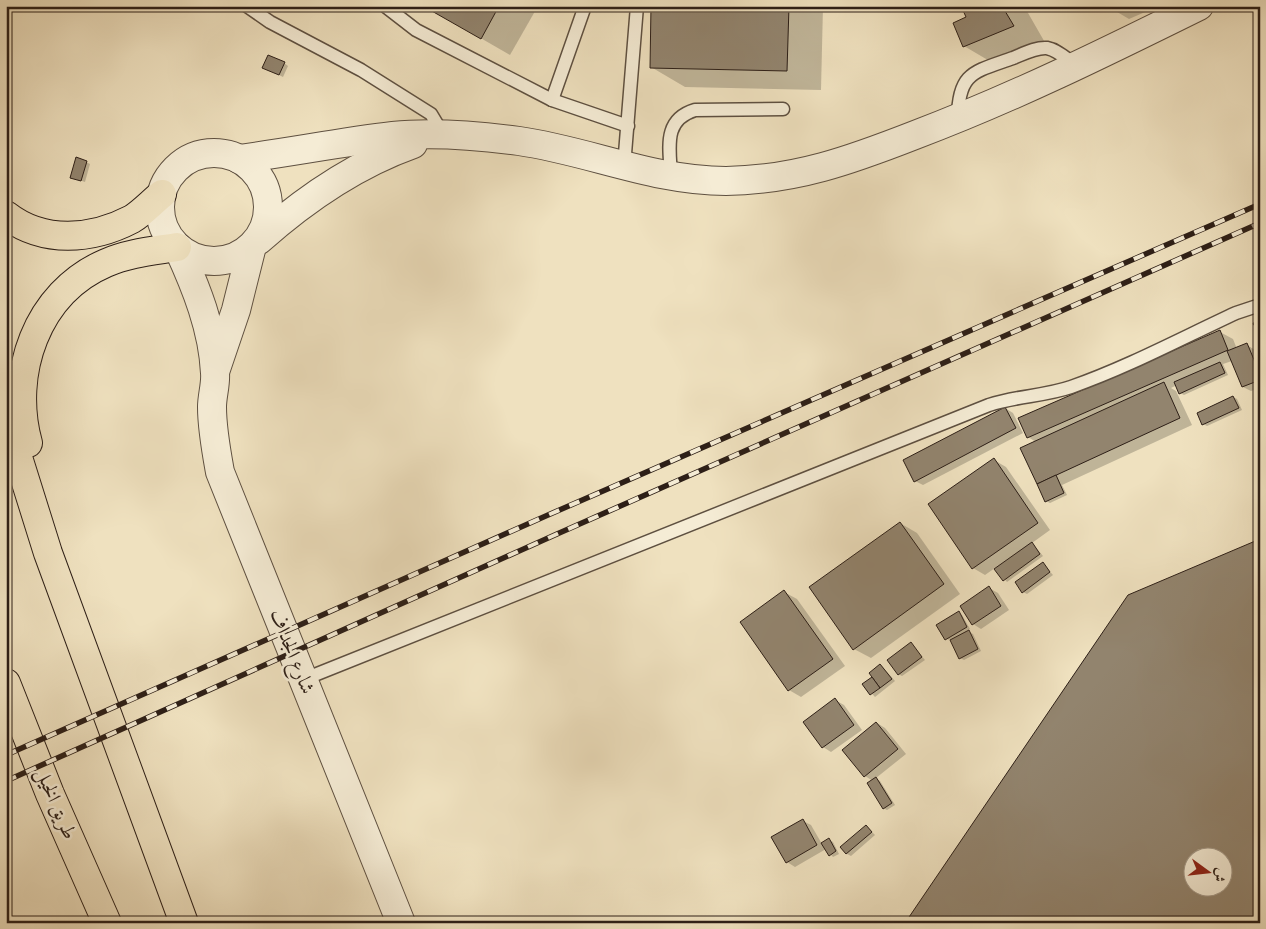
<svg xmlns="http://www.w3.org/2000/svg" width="1266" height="929" viewBox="0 0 1266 929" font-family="Vollkorn,Amiri,serif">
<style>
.shadow{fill:#0003;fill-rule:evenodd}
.building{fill:#92846e;stroke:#2d1f17;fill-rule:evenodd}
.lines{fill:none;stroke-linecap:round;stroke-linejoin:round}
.service-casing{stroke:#5e5041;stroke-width:15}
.tertiary-casing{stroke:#5e5041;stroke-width:30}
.motorway-casing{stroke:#2d1f17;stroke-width:30}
.service{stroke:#f5ecd5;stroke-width:12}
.tertiary{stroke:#f5ecd5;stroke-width:28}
.motorway{stroke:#efe1bf;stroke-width:28}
.rail-casing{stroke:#2d1f17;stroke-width:5.5}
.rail{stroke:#f5ecd5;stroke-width:4;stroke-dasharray:11;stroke-linecap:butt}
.labels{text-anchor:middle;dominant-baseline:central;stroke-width:5;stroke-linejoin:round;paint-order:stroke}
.street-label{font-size:20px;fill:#2d1f17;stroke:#f5ecd5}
</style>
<rect width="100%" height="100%" fill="#efe1bf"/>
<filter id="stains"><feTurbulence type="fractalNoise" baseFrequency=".004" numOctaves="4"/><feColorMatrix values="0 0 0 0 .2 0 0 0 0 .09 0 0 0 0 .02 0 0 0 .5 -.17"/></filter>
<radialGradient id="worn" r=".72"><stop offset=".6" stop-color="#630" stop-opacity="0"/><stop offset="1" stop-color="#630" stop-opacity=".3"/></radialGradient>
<g class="shadow">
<path d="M425,6H538L510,55Z"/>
<path d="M652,6H823L821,90L685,87L651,67Z"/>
<path d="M963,6H1024L1047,46L998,66L964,46L967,17Z"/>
<path d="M1107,6H1159L1129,19Z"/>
<path d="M284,63L288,66L283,77L267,69Z"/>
<path d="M86,162L90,164L85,182L76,179Z"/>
<path d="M1220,332L1233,339L1237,349L1247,345L1255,350L1260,360V388L1251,391L1243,387L1232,361L1223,364L1228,375L1184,395L1180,393L1177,385L1171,388L1176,391L1192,425L1062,485L1067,495L1050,503L1046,501L1036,442L1028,437Z"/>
<path d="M1233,397L1237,399L1242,410L1207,426L1203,424Z"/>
<path d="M1005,408L1013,413L1023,433L923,485L915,481Z"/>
<path d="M994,460L1006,467L1050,530L1032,543L1043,556L1007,582L995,568L985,575L973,568Z"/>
<path d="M900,523L917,533L960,594L871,658L854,649Z"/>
<path d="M1043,564L1053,575L1027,594L1023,592Z"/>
<path d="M989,588L998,593L1009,610L981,629L973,624Z"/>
<path d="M784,592L797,599L845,666L801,697L789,690Z"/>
<path d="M1129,596L1260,923H907L913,911ZM1194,856H1224V886H1194Z"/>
<path d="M959,613L962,615L970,629L967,631L973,634L981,651L964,660L960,658L951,640L946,639Z"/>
<path d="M911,644L925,660L902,676L898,674Z"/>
<path d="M881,665L895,681L875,697L864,685L874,677Z"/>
<path d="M835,700L844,705L862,730L831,752L823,747L805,722Z"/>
<path d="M877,723L885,728L906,754L876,778L880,781L895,805L887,810L883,808L873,781L865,776Z"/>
<path d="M803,821L811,825L822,844L829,840L833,842L839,854L833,857L826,849L795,867L787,862Z"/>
<path d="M866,826L875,835L851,856L847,854L842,847Z"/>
</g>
<g class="building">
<path d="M423,6H499L481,39Z"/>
<path d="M651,6H789L787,71L650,68Z"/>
<path d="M961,6H1002L1014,26L963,47L953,23L966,17Z"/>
<path d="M268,55L285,62L279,75L262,68Z"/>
<path d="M76,157L87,161L81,181L70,178Z"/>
<path d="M1257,318L1260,319V332L1253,324Z"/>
<path d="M1220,330L1228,350L1027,438L1018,418Z"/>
<path d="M1247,343L1260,374V380L1242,387L1227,351Z"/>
<path d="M1220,362L1225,373L1179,394L1174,382Z"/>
<path d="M1164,382L1180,418L1037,484L1020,448Z"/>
<path d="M1233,396L1239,408L1202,425L1197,413Z"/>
<path d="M1005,407L1016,428L914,482L903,460Z"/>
<path d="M994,458L1038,523L972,569L928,504Z"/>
<path d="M1056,475L1064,493L1045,502L1037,484Z"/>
<path d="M900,522L944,584L853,650L809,587Z"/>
<path d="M1260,539V923H905L1128,595ZM1194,856H1224V886H1194Z"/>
<path d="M1032,542L1040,554L1003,581L994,569Z"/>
<path d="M1043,562L1050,572L1022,593L1015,582Z"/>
<path d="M989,586L1001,606L972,625L960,606Z"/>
<path d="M784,590L833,659L788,691L740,622Z"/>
<path d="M959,611L967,627L945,640L936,625Z"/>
<path d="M969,630L978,649L959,659L950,640Z"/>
<path d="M911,642L922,657L898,675L887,660Z"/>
<path d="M880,664L892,679L880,688L869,673Z"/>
<path d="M872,677L880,688L870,695L862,684Z"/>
<path d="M835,698L854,725L822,748L803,722Z"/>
<path d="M876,722L898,749L864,777L842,750Z"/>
<path d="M876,777L892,803L883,809L867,783Z"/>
<path d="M803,819L817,845L786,863L771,837Z"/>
<path d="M866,825L872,832L846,854L840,847Z"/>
<path d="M829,838L836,851L829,856L821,843Z"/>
</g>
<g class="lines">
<g class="service-casing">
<g id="service">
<path d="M247,6L270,22L361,70L431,114L443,134"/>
<path d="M385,6L416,30L552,100L628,126"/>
<path d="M552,100L585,6"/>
<path d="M958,119C958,72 974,72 1013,58C1023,54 1036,47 1047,48C1058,50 1068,60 1077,66"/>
<path d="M624,166L637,6"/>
<path d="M671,177C670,149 662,120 695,110L783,109"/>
<path d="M302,680L989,405C1016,396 1045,396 1071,387C1128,367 1182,338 1236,313L1260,305"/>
</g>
</g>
<g class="tertiary-casing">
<g id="tertiary">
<circle cx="214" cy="207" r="54"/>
<path d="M239,159C291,152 342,142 393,136C431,132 481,136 519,141C589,151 654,181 726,181C796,180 851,160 915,135C1013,98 1106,52 1199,6"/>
<path d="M259,240C305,199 354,165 413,144"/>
<path d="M178,248C196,287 213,329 215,373C216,384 212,396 212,407C212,429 216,450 220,472L401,923"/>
<path d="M216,369L236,310L252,246"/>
</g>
</g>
<g class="motorway-casing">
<g id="motorway">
<path d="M6,215C43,244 92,240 132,219C142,213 152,202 162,194"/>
<path d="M6,419L48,553L184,923"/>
<path d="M28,443C9,374 36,293 106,263C129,253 153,251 177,247"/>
<path d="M6,683L50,794L107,923"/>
</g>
</g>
<use href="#service" class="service"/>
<use href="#tertiary" class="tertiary"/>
<use href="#motorway" class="motorway"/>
<g class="rail-casing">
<g id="rail">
<path d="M6,755L548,515L1260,204"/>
<path d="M6,781L557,534L1260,223"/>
</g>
</g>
<use href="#rail" class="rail"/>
</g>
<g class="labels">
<g class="street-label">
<text transform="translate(291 652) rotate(68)">شارع الجداف</text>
<text transform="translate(55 804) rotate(67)">طريق الخيل</text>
</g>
</g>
<rect width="1266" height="929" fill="none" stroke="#efe1bf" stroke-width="25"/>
<rect x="8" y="8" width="1251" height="914" fill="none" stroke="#2d1f17" stroke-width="2.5"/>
<rect x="12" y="12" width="1241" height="904" fill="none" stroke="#2d1f17"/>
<g transform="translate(1208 872) rotate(105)"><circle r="24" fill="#f5ecd5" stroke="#a59a89"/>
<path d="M0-4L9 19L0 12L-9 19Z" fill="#8f2418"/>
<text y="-8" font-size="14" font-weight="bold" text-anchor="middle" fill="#2d1f17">ش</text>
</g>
<rect width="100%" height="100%" filter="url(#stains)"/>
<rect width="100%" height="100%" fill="url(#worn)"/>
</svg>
